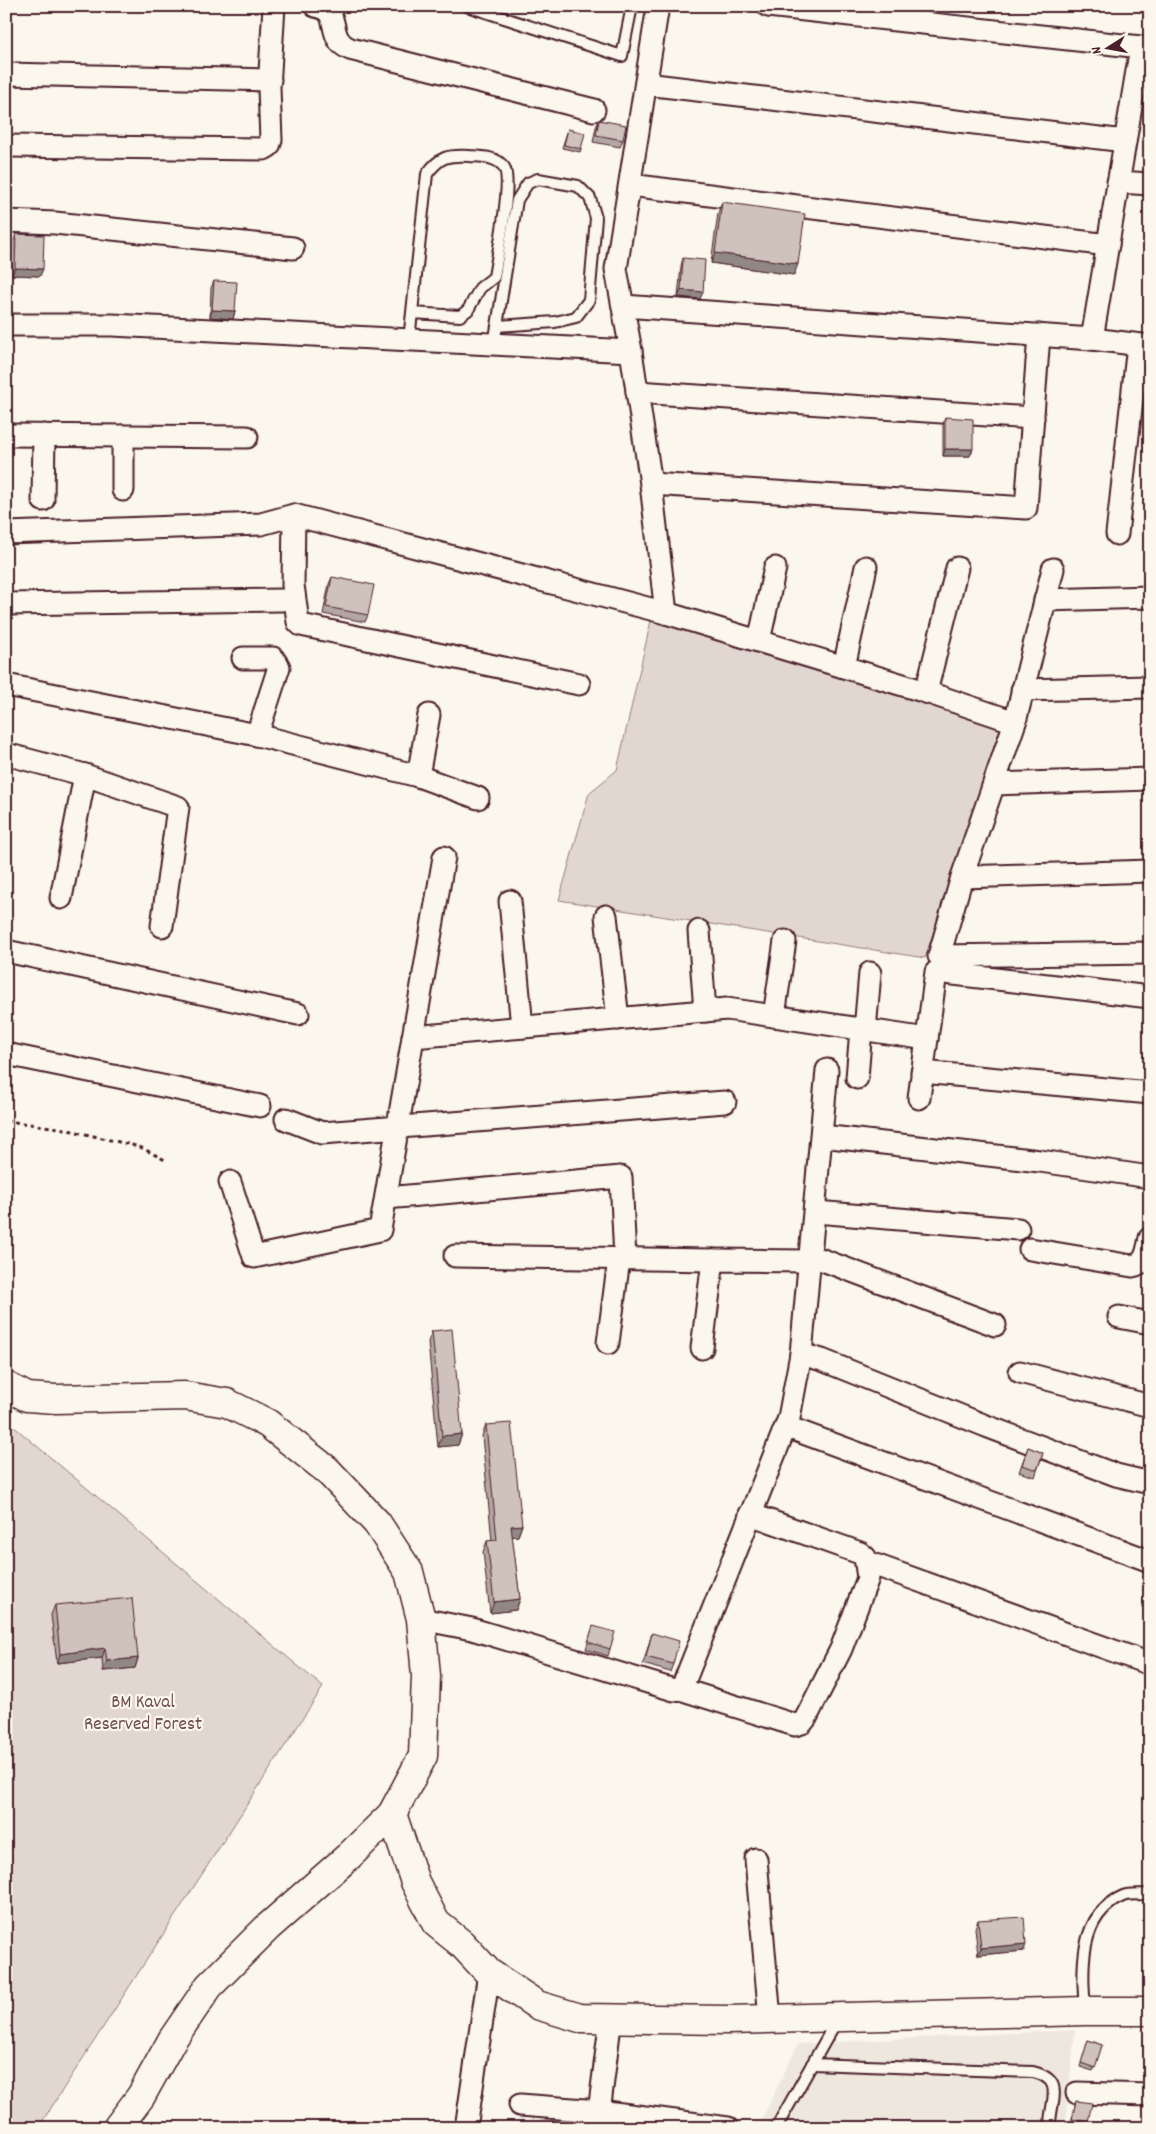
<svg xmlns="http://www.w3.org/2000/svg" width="1156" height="2134" viewBox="0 0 1156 2134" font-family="Dekko,sans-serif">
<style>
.built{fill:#eee7de}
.green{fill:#e2d7d0;stroke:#967b7e}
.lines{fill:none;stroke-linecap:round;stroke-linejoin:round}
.lane-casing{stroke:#4a1f2b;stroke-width:14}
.street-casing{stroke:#4a1f2b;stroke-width:25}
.secondary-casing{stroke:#4a1f2b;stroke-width:31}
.path{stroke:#4a1f2b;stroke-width:3;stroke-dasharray:4 4;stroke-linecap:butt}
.lane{stroke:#fbf7ec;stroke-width:10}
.street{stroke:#fbf7ec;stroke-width:21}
.secondary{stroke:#fbf7ec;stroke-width:28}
.wall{fill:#b2a7a2;stroke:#4a1f2b}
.shaded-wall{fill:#918884;stroke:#4a1f2b}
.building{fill:#cfc2bc;stroke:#4a1f2b}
.labels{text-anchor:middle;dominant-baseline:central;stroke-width:4.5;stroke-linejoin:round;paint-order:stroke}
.park-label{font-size:19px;fill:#704d54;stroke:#fbf7ec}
</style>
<rect width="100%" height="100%" fill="#fbf7ec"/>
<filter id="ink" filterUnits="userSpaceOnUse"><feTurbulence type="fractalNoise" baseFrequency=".02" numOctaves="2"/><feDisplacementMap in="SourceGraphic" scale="10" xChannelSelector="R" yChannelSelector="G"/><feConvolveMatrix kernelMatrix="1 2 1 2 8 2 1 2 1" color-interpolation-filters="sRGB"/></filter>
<g filter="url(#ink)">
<path class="built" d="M1075,2030L1065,2128H758L798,2044Z"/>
<g class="green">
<path d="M652,616L1001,726L925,958L559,900L589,793L617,770Z"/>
<path d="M6,1420L323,1687L38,2128H6Z"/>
</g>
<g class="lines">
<g class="lane-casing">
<g id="lane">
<path d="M467,6L622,56L632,6"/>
<path d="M409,340L427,174C440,156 448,155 469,156C481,157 496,156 504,167C513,181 497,257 494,277L480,288L468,310L460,316L412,313"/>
<path d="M494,344L497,326L517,200L528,183L538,179L578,186L590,198L596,218L589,300L576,317L555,322L497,326"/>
<path d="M1085,2010C1082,1970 1078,1915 1123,1896C1130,1893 1142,1895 1150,1894"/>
<path d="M812,2064L1033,2072C1067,2080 1049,2102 1050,2128"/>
<path d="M776,2128L837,2020"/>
</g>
</g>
<g class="street-casing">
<g id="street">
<path d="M315,6C344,10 324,38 350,49L594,110"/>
<path d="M6,74L270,80"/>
<path d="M646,84L1125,141"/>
<path d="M6,146L264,149L269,146L271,140L269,88L274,6"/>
<path d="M1118,182L1150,184"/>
<path d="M630,185L1108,245"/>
<path d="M6,221L55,223L293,248"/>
<path d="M623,306L1092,339L1141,47L768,6"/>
<path d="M6,325H112L631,351L616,269L658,6"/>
<path d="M1092,339L1150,346"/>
<path d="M631,351L651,484L666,613"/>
<path d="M637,392L1033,418"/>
<path d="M6,435L247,437"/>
<path d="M123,436V490"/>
<path d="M651,484L1026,508L1039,335"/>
<path d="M43,500L44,435"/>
<path d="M294,515L293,585L298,622L301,625L579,684"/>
<path d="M6,533L261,524L294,515L666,613L926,692L1015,722L1053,569"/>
<path d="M1117,534L1138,345"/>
<path d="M1045,600L1150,597"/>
<path d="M6,604L282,600"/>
<path d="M759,641L775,568"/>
<path d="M243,658H273L279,667L257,735"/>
<path d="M844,667L866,567"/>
<path d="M6,685L257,735L418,776L478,798"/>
<path d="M1022,690L1150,687"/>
<path d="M926,692L957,568"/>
<path d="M1015,722L962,877L939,956L1150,953"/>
<path d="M6,754L85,775L178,807L162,926"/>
<path d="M418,776L429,715"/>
<path d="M994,784L1150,779"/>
<path d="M962,877L1150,871"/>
<path d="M61,898L85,775"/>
<path d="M510,901L522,1027"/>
<path d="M606,916L618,1019"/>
<path d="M699,931L705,1011"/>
<path d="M6,951L298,1014"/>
<path d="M774,1016L785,941"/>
<path d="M865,1030L870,973"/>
<path d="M413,1037L727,1009L927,1039"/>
<path d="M6,1054L260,1106"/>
<path d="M922,1072L1150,1093"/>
<path d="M857,1078L861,1029"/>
<path d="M919,1098L936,972L1150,997"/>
<path d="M286,1119L322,1133L725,1102"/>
<path d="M822,1136L1040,1161L1150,1177"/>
<path d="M230,1182L254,1257L380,1230L444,857"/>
<path d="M386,1198L621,1177L625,1259"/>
<path d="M816,1212L1018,1229"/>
<path d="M1030,1249L1132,1266C1147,1264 1147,1250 1150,1238"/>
<path d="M455,1256L713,1260"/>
<path d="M812,1256L995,1325"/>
<path d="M1119,1317L1150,1323"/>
<path d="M608,1343L619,1259"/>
<path d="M702,1348L713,1260L811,1261"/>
<path d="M801,1354L822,1360L986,1426L1116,1475L1150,1483"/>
<path d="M1020,1372L1150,1406"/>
<path d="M787,1427L1150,1561"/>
<path d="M867,1562L1150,1664"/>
<path d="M421,1619L472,1629L674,1690L680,1689L683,1685L789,1418L801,1354L827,1070"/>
<path d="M680,1689L795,1725L802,1723L806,1718L841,1649L868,1578L865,1557L860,1553L750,1514"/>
<path d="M756,1859L770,2019"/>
<path d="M1077,2093L1150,2095"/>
<path d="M520,2105L599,2111L728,2128"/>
<path d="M466,2128L489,1973"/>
<path d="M597,2128L611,2017"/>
</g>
</g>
<g class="secondary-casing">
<g id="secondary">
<path d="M6,1386L27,1397L56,1399L185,1396L227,1403L267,1423L327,1470L377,1523L409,1572L421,1619L426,1676L423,1756L392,1814L349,1856L268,1927L209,1986L172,2040L141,2096L117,2128"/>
<path d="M392,1814L415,1882L436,1923L462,1944L489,1973L537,2005L580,2018L727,2020L1085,2011H1150"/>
</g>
</g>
<path class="path" d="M6,1121L60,1128L140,1147L165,1160"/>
<use href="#lane" class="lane"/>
<use href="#street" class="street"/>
<use href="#secondary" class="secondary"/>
</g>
<g class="wall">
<path d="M599,120L623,140L620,147L593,142L596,127Z"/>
<path d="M568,129L581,149L580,152L562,148Z"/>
<path d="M722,202L794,275L711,263L718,213Z"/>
<path d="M16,234L40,276L12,275L13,242Z"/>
<path d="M683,258L700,299L678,297L681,266Z"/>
<path d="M214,281L235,311L233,319L210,317L211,288Z"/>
<path d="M945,417L970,456H943V425Z"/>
<path d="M332,577L368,615L365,622L323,614L329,584Z"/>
<path d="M432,1331L462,1434L458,1445L438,1447L428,1342Z"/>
<path d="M486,1425L522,1525L518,1536H512L520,1599L516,1610L490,1613L483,1552L487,1541H492L482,1436Z"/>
<path d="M1028,1447L1043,1453L1035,1477L1019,1472Z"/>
<path d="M55,1605L138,1658L135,1668L103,1671L102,1658L57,1663L51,1615Z"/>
<path d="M593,1626L610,1649L608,1656L586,1649Z"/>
<path d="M652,1633L673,1664L670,1672L643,1664Z"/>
<path d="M978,1920L1024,1951L978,1955L975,1928Z"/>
<path d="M1088,2040L1102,2045L1093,2071L1080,2067Z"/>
<path d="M1076,2101L1088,2122L1087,2126L1071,2123Z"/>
</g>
<g class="shaded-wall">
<path d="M715,253L798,264L794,275L711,263Z"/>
<path d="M15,268L43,269L40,276L12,275Z"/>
<path d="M681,290L703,292L700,299L678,297Z"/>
<path d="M212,310L235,311L233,319L210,317Z"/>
<path d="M945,449H973L970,456H943Z"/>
<path d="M462,1434L458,1445L438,1447L442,1436Z"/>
<path d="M522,1525L518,1536L507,1537L511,1526Z"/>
<path d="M520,1599L516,1610L490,1613L494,1602Z"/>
<path d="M105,1648L102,1658L57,1663L60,1654Z"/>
<path d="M138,1658L135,1668L103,1671L107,1661Z"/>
<path d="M1026,1944L1024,1951L978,1955L981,1948Z"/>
</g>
<g class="building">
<path d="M599,120L626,125L623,140L596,135Z"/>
<path d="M568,129L585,133L581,149L564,145Z"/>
<path d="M722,202L805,214L798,264L715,253Z"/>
<path d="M16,234L44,235L43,269L15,268Z"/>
<path d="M683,258L705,260L703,292L681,290Z"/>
<path d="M214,281L237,282L235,311L212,310Z"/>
<path d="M945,417L973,419V449H945Z"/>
<path d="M332,577L374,585L368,615L326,607Z"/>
<path d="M452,1329L462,1434L442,1436L432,1331Z"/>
<path d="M511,1423L522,1525L511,1526L520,1599L494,1602L487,1541L497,1540L486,1425Z"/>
<path d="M1028,1447L1043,1453L1037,1470L1022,1465Z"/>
<path d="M132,1598L138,1658L107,1661L105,1648L60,1654L55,1605Z"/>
<path d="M593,1626L615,1632L610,1649L588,1642Z"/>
<path d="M652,1633L679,1641L673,1664L646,1657Z"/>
<path d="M1024,1917L1026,1944L981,1948L978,1920Z"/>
<path d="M1088,2040L1102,2045L1095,2068L1081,2063Z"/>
<path d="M1076,2101L1092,2103L1088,2122L1072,2119Z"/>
</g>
</g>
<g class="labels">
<g class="park-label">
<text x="143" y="1703">BM Kaval<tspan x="143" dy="22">Reserved Forest</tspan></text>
</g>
</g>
<rect width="1156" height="2134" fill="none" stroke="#fbf7ec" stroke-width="25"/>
<rect x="12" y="12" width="1131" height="2109" fill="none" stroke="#4a1f2b" stroke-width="2" filter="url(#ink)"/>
<g transform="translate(1108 48) rotate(259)" stroke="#fbf7ec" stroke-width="4" paint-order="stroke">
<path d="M0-4L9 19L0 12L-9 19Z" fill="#4a1f2b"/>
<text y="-8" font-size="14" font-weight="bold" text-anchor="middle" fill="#4a1f2b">N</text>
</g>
</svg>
